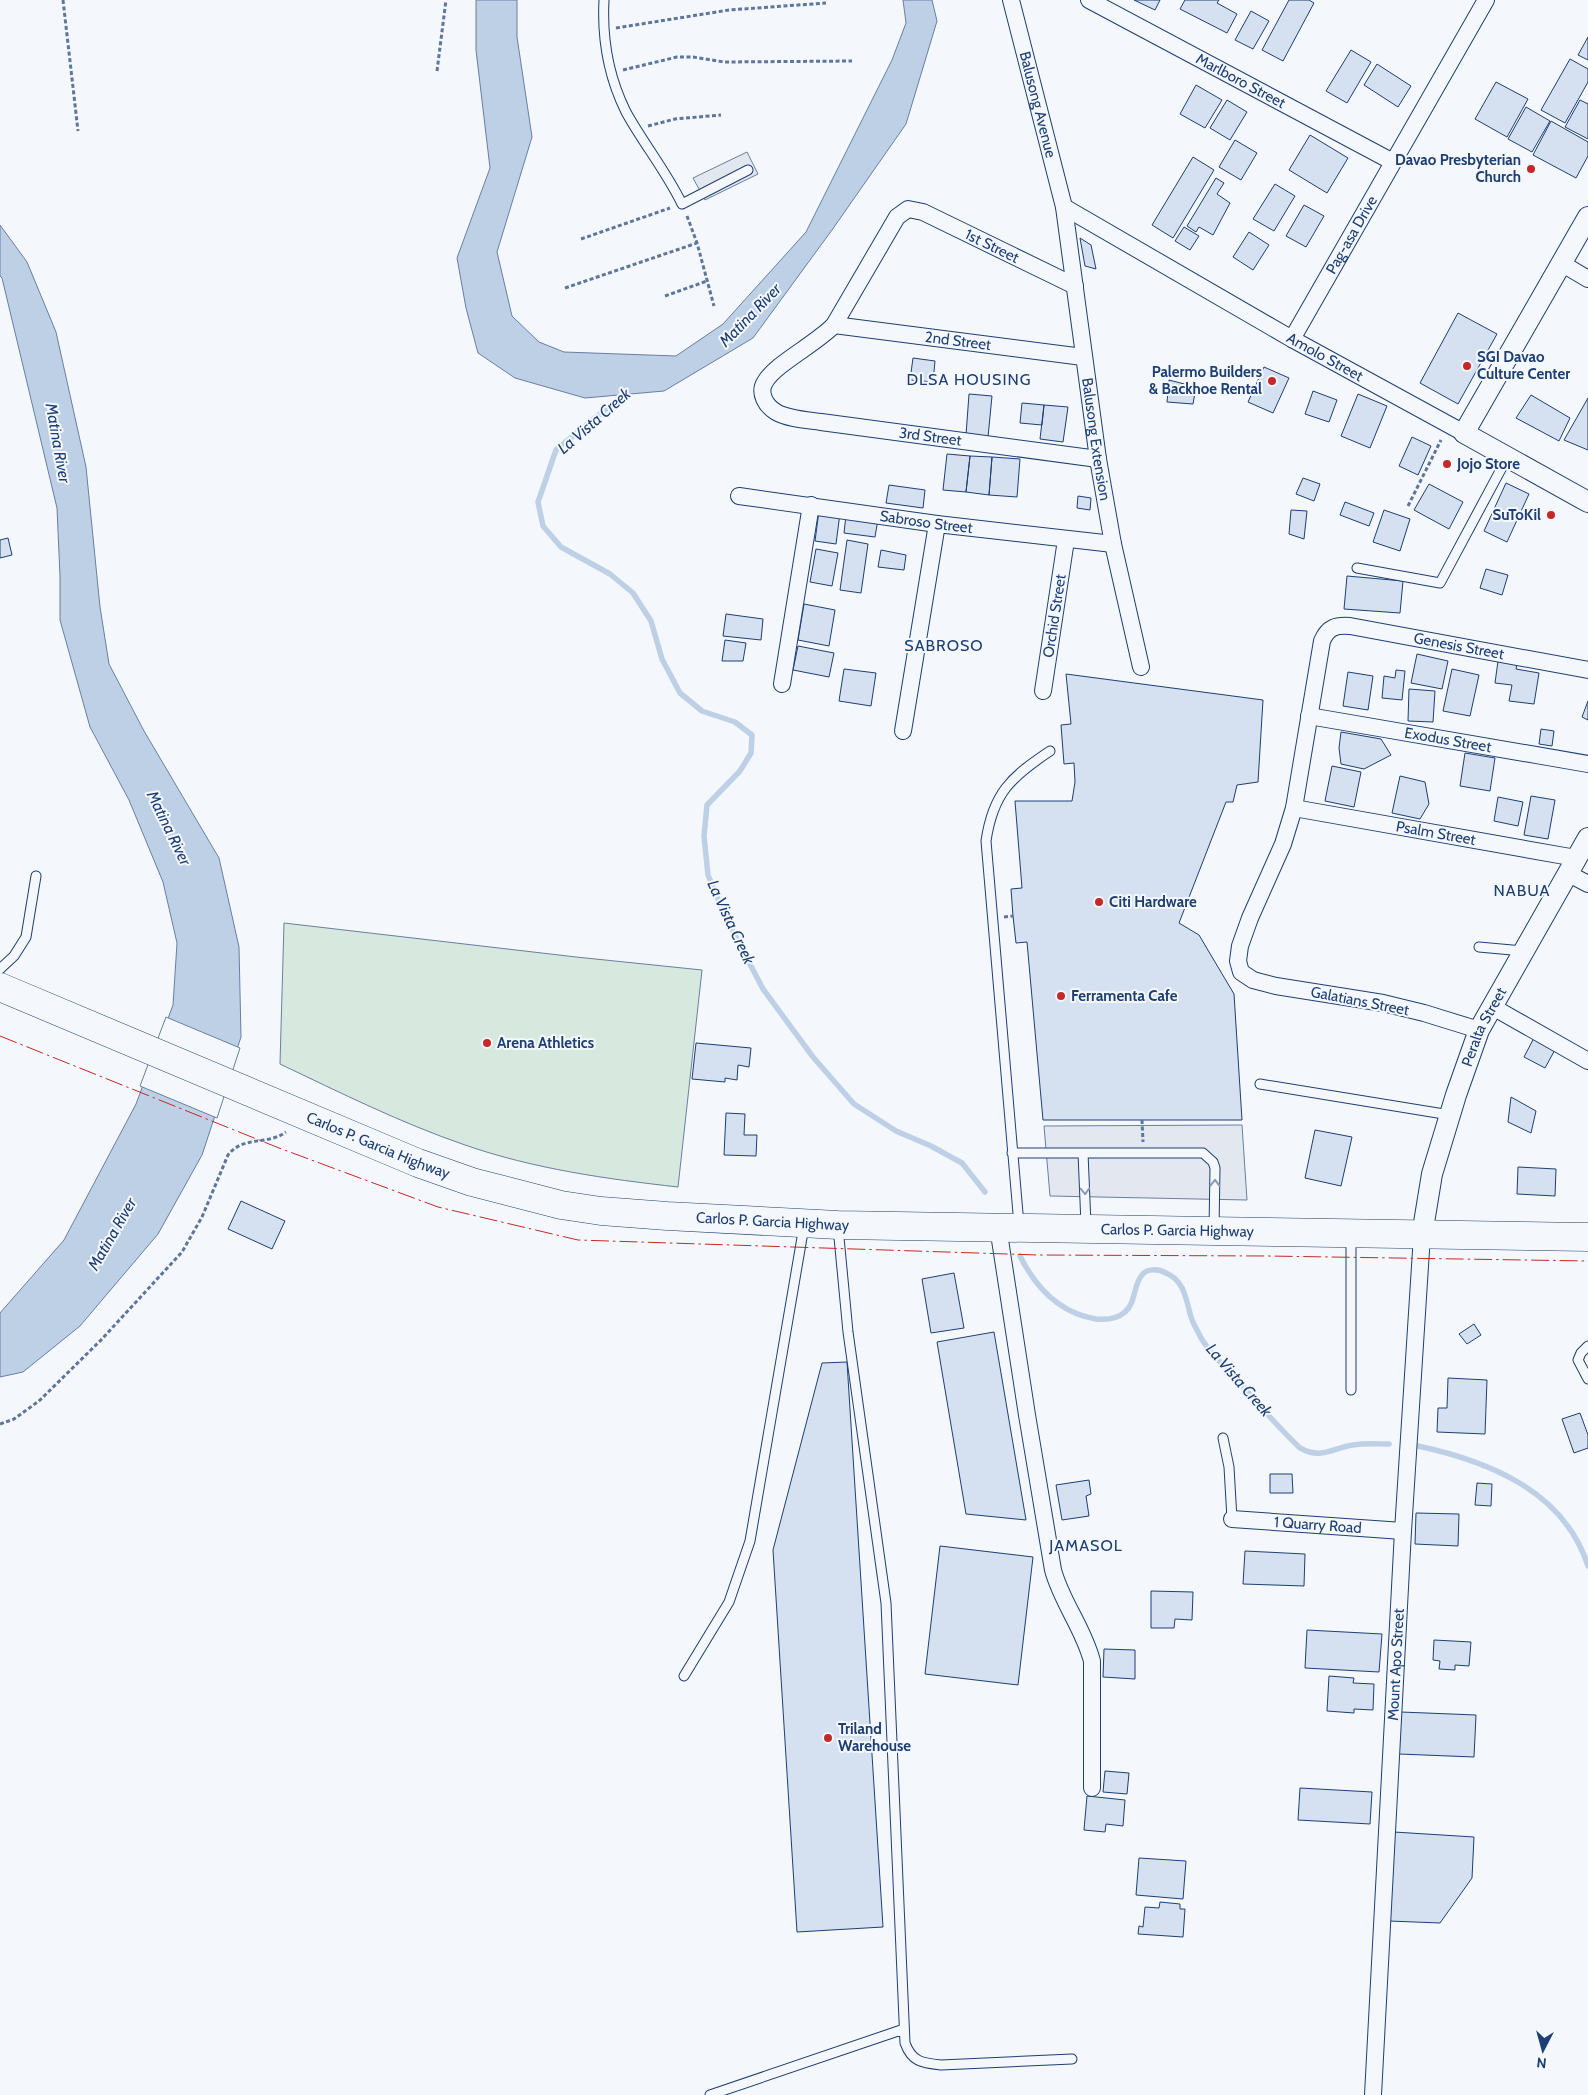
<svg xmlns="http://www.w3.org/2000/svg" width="1588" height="2095" font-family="Cabin,sans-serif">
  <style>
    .green { fill: #d7e8df; stroke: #687fa3 }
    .parking { fill: #e3e8f0; stroke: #687fa3 }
    .water { fill: #bed0e5; stroke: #687fa3 }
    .pier { fill: #f4f7fb; stroke: #687fa3 }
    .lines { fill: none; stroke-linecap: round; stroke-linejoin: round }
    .stream { stroke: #bed0e5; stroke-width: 5.5 }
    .building { fill: #d5e0f0; stroke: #1d3f73 }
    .service-casing { stroke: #1d3f73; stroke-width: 11 }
    .minor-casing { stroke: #1d3f73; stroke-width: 18 }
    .tertiary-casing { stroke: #1d3f73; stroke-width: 22 }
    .trunk-casing { stroke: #1d3f73; stroke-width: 29 }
    .path { stroke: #5e769c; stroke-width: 3; stroke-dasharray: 4 2.5; stroke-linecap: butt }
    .service { stroke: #f4f7fb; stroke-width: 9 }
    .minor { stroke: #f4f7fb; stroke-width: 16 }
    .tertiary { stroke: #f4f7fb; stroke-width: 20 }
    .trunk { stroke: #f4f7fb; stroke-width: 28 }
    .power { stroke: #c62828; stroke-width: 1; stroke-dasharray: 18 4 2.5 4; stroke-linecap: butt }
    .oneway { stroke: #889bb7 }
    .poi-dot { fill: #c62828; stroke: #f4f7fb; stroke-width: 2 }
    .labels { text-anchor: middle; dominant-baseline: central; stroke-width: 4; stroke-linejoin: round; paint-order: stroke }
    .street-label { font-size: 15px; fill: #1d3f73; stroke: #f4f7fb }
    .poi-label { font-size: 15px; font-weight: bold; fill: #1d3f73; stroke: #f4f7fb; text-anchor: start }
    .water-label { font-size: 16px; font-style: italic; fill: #1d3f73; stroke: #f4f7fb }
    .neighbourhood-label { font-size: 16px; letter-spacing: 1px; fill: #1d3f73; stroke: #f4f7fb }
  </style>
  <rect width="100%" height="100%" fill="#f4f7fb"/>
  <path class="green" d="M284,923L576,957L702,970L678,1187C607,1179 534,1169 465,1145C401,1123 341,1093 280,1064Z"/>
  <path class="parking" d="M747,152L758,174L705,200L693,178Z
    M1242,1125L1247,1200L1050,1196L1044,1126Z"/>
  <path class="water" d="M476,0H517V37L532,137L497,252L512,316L539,342L564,352L676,356L723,324L806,232L892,60L906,23L903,0H932L937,21L906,124L832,230L753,338L664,391L585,398L515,378L478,353L466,308L457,258L490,168L476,50Z
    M0,225L27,262L56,332L86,467L100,607L109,664L144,731L219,858L239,947L241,1037L202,1155L158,1234L80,1326L23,1372L0,1377V1313L64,1240L136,1104L173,1005L177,943L163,882L129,800L90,727L60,620V576L57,508L2,278L0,276Z"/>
  <path class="pier" d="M166,1017L240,1048L217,1118L140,1086Z"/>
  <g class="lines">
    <path class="stream" d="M628,391L556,450L538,502L543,526L561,547L610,574L633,593L651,621L662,659L680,693L702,711L735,722L752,735L751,753L740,771L707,805L704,836L708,875L726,918L763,989L813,1057L854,1104L896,1131L931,1146L962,1163L985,1192
      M1020,1256C1036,1288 1059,1313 1096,1319C1106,1320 1117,1319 1125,1312C1136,1303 1133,1285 1142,1275C1147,1268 1159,1269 1166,1273C1185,1281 1186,1300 1191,1317C1193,1324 1198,1331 1201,1338C1211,1354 1225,1367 1238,1381C1258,1404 1278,1427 1300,1448C1322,1460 1332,1448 1353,1445C1365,1443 1377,1444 1389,1444
      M1418,1446C1488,1461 1564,1491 1588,1566"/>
  </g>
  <path class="building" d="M1134,0H1160L1155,10Z
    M1185,0H1219L1217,3L1237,14L1227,33L1180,9Z
    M1289,0H1309L1314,3L1283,61L1262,50Z
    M1251,11L1269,21L1253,49L1235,40Z
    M1588,37V60L1578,55Z
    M1351,50L1371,62L1347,103L1326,91Z
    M1570,59L1588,69V82L1565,123L1541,110Z
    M1377,64L1411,86L1398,107L1364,85Z
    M1496,82L1528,99L1507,137L1475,119Z
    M1196,85L1222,100L1205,128L1180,114Z
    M1227,100L1247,112L1230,140L1210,128Z
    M1580,100L1588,104V139L1565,127Z
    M1526,107L1550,121L1532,152L1508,139Z
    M1551,121L1588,142V156L1576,178L1533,155Z
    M1310,135L1348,158L1327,193L1289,170Z
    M1235,140L1257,153L1241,180L1219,167Z
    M1193,157L1214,170L1173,238L1152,225Z
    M1216,178L1224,183L1217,194L1230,203L1213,235L1199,227L1196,232L1187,226Z
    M1275,184L1295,196L1274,231L1253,219Z
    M1304,205L1324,216L1306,247L1286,236Z
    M1184,227L1199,236L1190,250L1175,241Z
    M1249,232L1269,245L1253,270L1233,257Z
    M1080,238L1091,245L1096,269L1085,266Z
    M1458,313L1497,334L1458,404L1420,383Z
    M913,358L935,361L933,382L910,380Z
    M1264,367L1289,378L1273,413L1248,402Z
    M1169,380L1196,387L1193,404L1167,402Z
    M1313,391L1337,400L1329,422L1305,414Z
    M969,394L992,396L988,437L966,435Z
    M1358,394L1387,406L1370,448L1341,436Z
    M1531,395L1570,418L1559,441L1516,418Z
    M1588,398V450L1564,440Z
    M1022,403L1044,405L1042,425L1020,423Z
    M1044,405L1068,407L1063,442L1040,439Z
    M1412,437L1431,446L1418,475L1399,466Z
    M947,454L970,456L966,492L943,490Z
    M970,456L992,457L989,495L966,492Z
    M992,457L1020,459L1017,497L989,495Z
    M1303,478L1320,484L1314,501L1296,494Z
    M1506,483L1529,494L1507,542L1484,531Z
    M1429,484L1463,502L1449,529L1414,510Z
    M889,485L925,490L923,508L886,503Z
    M1078,496L1091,498L1090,510L1077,508Z
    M1345,502L1374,513L1369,526L1340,515Z
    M1291,510L1307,511L1304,539L1289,534Z
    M1384,510L1410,519L1400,551L1373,542Z
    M819,511L840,513L836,544L815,541Z
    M846,515L878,519L875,537L844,533Z
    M8,538L12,555L0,558V540Z
    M847,540L868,544L861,593L840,590Z
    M816,549L838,553L832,586L810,582Z
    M881,550L906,555L904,570L878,567Z
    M1486,569L1508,575L1502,595L1480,588Z
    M1347,576L1403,581L1400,613L1344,609Z
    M804,604L835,610L829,646L798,640Z
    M726,614L763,619L761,640L723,636Z
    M725,640L746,643L743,661H722Z
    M798,646L834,653L829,677L793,670Z
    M1417,654L1448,661L1442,689L1411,683Z
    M1498,661L1517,664L1516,669L1539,673L1534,704L1509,701L1512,685L1495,683Z
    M844,669L876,673L871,706L839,701Z
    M1452,669L1479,675L1470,716L1443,711Z
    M1396,670L1405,671L1402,700L1382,698L1384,676L1395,678Z
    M1348,672L1373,676L1368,710L1343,706Z
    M1066,674L1263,700L1258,782L1237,785L1233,802H1226L1179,923L1199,935L1234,994L1242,1120H1043L1027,942L1016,943L1013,916L1011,889L1022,888L1015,801H1072L1075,782L1074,763L1064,764L1061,725L1071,724Z
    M1409,689L1435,691L1433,722L1408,721Z
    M1588,701V720L1582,717Z
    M1541,729L1554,731L1552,746L1539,744Z
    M1341,732L1381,739L1391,755L1364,769L1341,764L1339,748Z
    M1465,753L1495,758L1490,791L1460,786Z
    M1332,766L1361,772L1354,807L1325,801Z
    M1400,776L1425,782L1429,804L1420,819L1392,813Z
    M1531,796L1555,800L1548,839L1524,835Z
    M1498,797L1523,802L1518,826L1494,821Z
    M1536,1034L1557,1046L1545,1068L1524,1057Z
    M696,1043L751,1048L749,1067L738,1065L737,1080L725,1078V1082L692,1079Z
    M1511,1097L1536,1111L1531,1133L1508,1122Z
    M726,1113L745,1114L744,1135H757L756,1156L724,1155Z
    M1315,1130L1352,1137L1341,1186L1305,1178Z
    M1518,1167L1556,1169L1555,1196L1517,1194Z
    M241,1201L285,1221L272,1249L228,1229Z
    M954,1273L964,1328L931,1333L922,1279Z
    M1474,1324L1481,1335L1467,1344L1459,1334Z
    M994,1332L1026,1520L966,1514L937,1342Z
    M847,1362L883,1927L797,1932L773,1550L822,1363Z
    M1448,1378L1487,1380L1485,1434L1437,1432L1438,1408H1447Z
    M1580,1413L1588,1435V1448L1574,1453L1562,1419Z
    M1270,1474H1292L1293,1493H1270Z
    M1089,1480L1091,1494L1086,1496L1089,1516L1062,1520L1056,1485Z
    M1477,1483L1492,1484L1491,1506L1475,1505Z
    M1416,1513L1459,1514L1458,1546L1415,1544Z
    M940,1546L1033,1557L1018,1685L925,1674Z
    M1245,1551L1305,1554L1304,1586L1243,1584Z
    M1151,1591L1193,1592L1192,1620L1175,1619L1174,1628H1151Z
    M1307,1630L1382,1634L1379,1672L1305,1668Z
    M1434,1640L1471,1642L1469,1666L1455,1665V1670L1439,1669L1440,1661L1433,1660Z
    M1104,1649L1135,1650V1679L1103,1677Z
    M1329,1676L1354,1678L1353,1683L1374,1684L1373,1710L1354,1709V1713L1327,1711Z
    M1401,1712L1476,1715L1474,1757L1399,1754Z
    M1105,1771L1129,1773L1127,1794L1103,1792Z
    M1300,1788L1372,1792L1370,1824L1298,1820Z
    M1087,1796L1125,1800L1123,1826L1106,1824L1105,1832L1084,1830Z
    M1394,1832L1474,1837L1472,1878L1440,1923L1389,1921Z
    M1139,1858L1186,1861L1183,1899L1136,1895Z
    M1160,1902L1180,1904V1909H1185L1183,1937L1138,1934L1139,1926L1143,1927L1145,1907L1159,1908Z"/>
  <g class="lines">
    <defs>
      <path id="service" d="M604,0C602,38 609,78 626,112C643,143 666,171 682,204L748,170
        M1357,568L1440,583L1507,458
        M1479,947L1523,951
        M0,969L14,956L26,937L36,876
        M1260,1084L1450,1115
        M1012,1153H1203L1213,1162L1215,1168L1214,1229
        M1083,1153L1086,1225
        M1019,1225L986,841C993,793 1011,777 1050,751
        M838,1227L848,1332L886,1603L905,2043C912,2062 922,2063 941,2065L1072,2059
        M1351,1237V1390
        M1588,1346L1581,1353L1578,1360L1588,1379
        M1223,1438L1229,1467L1232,1519
        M684,1676L729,1602L750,1541L804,1226
        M710,2095L904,2029"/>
      <g id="minor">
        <path id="s1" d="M1011,0L1064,207L1098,459L1113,544L1141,667"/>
        <path id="s2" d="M1089,0L1393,162"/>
        <path id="s3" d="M1064,207L1292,339L1464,433"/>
        <path d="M1561,263L1588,279"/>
        <path id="s4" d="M1075,286L923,212L908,209L897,217L834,325C816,344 775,364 765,382C758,393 766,406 776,412C788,419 807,420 821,422L1098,459"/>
        <path id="s5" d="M834,325L1083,357"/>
        <path id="s6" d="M1292,339L1486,0"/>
        <path id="s7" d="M739,496L937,524L1113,544"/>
        <path d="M782,684L811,505"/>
        <path id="s8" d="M1043,691L1066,540"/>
        <path id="s9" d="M1309,716L1588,764"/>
        <path d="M903,731L937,524"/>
        <path id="s10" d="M1294,808L1576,858"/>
        <path d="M1567,873L1588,884"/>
        <path d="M1491,1006L1588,1061"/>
        <path id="s11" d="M1479,1030L1424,1013L1383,1003L1276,986L1253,980L1241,972L1238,961L1240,946L1250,918L1283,844L1294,808L1322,641C1328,627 1336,625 1350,626L1588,670"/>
        <path d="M998,1227L1027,1415L1053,1570C1062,1603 1083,1627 1092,1661V1788"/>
        <path id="s12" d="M1232,1519L1403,1531"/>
        <path id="s13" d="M1373,2095L1403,1531L1422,1235"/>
      </g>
      <g id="tertiary">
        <path d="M1588,217L1464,433L1588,502"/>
        <path id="s14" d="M1422,1235L1432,1174L1456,1095L1479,1030L1588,838"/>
      </g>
      <g id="trunk">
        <path id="s15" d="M0,987L418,1163L472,1182L561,1205L601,1211L667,1216L838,1225L1588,1237"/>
      </g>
    </defs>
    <use href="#service" class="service-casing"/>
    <use href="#minor" class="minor-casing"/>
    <use href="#tertiary" class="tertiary-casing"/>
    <use href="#trunk" class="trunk-casing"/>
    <path class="path" d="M63,0L78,131
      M616,28L729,10L826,3
      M623,70L677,57H693L724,62L852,61
      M437,71L446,0
      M648,126L675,119L721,115
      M687,216L697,243L714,306
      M581,239L670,208
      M565,288L697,243
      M665,296L707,281
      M1408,506L1441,440
      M1004,917L1013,916
      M1142,1120L1143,1142
      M0,1424L14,1419L39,1401L101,1340L182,1252L202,1217L228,1155C244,1135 266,1146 286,1132"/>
    <use href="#service" class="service"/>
    <use href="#minor" class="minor"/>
    <use href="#tertiary" class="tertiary"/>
    <use href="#trunk" class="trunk"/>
    <path class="power" d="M0,1036L279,1148L438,1207L578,1240L1038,1255L1267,1256L1588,1261"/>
  </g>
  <defs><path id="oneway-chevron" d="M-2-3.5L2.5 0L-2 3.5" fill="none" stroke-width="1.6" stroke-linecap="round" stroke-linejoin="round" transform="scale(1.25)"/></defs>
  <g class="oneway">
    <use href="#oneway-chevron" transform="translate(1215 1183) rotate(-89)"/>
    <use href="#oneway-chevron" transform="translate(1085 1191) rotate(88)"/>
  </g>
  <g class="poi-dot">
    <circle cx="1531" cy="169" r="5"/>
    <circle cx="1467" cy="366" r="5"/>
    <circle cx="1272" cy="381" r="5"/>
    <circle cx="1447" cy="464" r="5"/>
    <circle cx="1551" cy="515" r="5"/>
    <circle cx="1099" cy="902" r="5"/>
    <circle cx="1061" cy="996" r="5"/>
    <circle cx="487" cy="1043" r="5"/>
    <circle cx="828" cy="1738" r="5"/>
  </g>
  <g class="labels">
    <g class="street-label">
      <text stroke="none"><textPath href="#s2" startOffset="172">Marlboro Street</textPath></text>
      <text stroke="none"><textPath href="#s1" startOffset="108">Balusong Avenue</textPath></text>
      <text stroke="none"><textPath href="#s6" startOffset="120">Pag-asa Drive</textPath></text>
      <text transform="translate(992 246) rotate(26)">1st Street</text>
      <text stroke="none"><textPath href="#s5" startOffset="125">2nd Street</textPath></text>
      <text stroke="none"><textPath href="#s3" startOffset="301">Amolo Street</textPath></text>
      <text stroke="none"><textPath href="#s4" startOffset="605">3rd Street</textPath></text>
      <text stroke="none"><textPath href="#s1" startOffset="448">Balusong Extension</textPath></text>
      <text stroke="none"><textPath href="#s7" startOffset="189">Sabroso Street</textPath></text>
      <text stroke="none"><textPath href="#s8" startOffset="76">Orchid Street</textPath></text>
      <text stroke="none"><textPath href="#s11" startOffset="736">Genesis Street</textPath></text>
      <text stroke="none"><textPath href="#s9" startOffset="141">Exodus Street</textPath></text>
      <text stroke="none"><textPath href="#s10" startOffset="144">Psalm Street</textPath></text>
      <text transform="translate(1360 1001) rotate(11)">Galatians Street</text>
      <text stroke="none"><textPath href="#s14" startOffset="218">Peralta Street</textPath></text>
      <text stroke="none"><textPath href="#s15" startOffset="410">Carlos P. Garcia Highway</textPath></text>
      <text stroke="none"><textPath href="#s15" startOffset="815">Carlos P. Garcia Highway</textPath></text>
      <text stroke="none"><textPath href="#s15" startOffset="1220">Carlos P. Garcia Highway</textPath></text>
      <text stroke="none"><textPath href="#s12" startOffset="86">1 Quarry Road</textPath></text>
      <text stroke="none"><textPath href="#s13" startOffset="431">Mount Apo Street</textPath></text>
    </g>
    <g class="poi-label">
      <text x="1521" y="160" text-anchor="end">Davao Presbyterian<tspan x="1521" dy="17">Church</tspan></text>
      <text x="1477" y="357">SGI Davao<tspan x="1477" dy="17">Culture Center</tspan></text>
      <text x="1262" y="372" text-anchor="end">Palermo Builders<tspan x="1262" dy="17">&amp; Backhoe Rental</tspan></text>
      <text x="1457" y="464">Jojo Store</text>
      <text x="1541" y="515" text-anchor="end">SuToKil</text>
      <text x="1109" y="902">Citi Hardware</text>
      <text x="1071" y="996">Ferramenta Cafe</text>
      <text x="497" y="1043">Arena Athletics</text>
      <text x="838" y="1729">Triland<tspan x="838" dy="17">Warehouse</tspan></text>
    </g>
    <g class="water-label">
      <text transform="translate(750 315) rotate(-46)">Matina River</text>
      <text transform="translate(594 421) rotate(-41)">La Vista Creek</text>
      <text transform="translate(58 443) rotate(80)">Matina River</text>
      <text transform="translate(169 828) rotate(64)">Matina River</text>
      <text transform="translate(731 922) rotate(65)">La Vista Creek</text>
      <text transform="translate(112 1234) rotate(-60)">Matina River</text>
      <text transform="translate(1239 1380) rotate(49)">La Vista Creek</text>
    </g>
    <g class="neighbourhood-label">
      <text x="969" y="379">DLSA HOUSING</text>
      <text x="944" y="645">SABROSO</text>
      <text x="1522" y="890">NABUA</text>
      <text x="1086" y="1545">JAMASOL</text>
    </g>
  </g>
  <g transform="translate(1543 2050) rotate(186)" stroke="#f4f7fb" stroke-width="4" paint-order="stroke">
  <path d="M0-4L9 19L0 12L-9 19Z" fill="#1d3f73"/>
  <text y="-8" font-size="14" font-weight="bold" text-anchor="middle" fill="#1d3f73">N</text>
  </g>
</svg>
